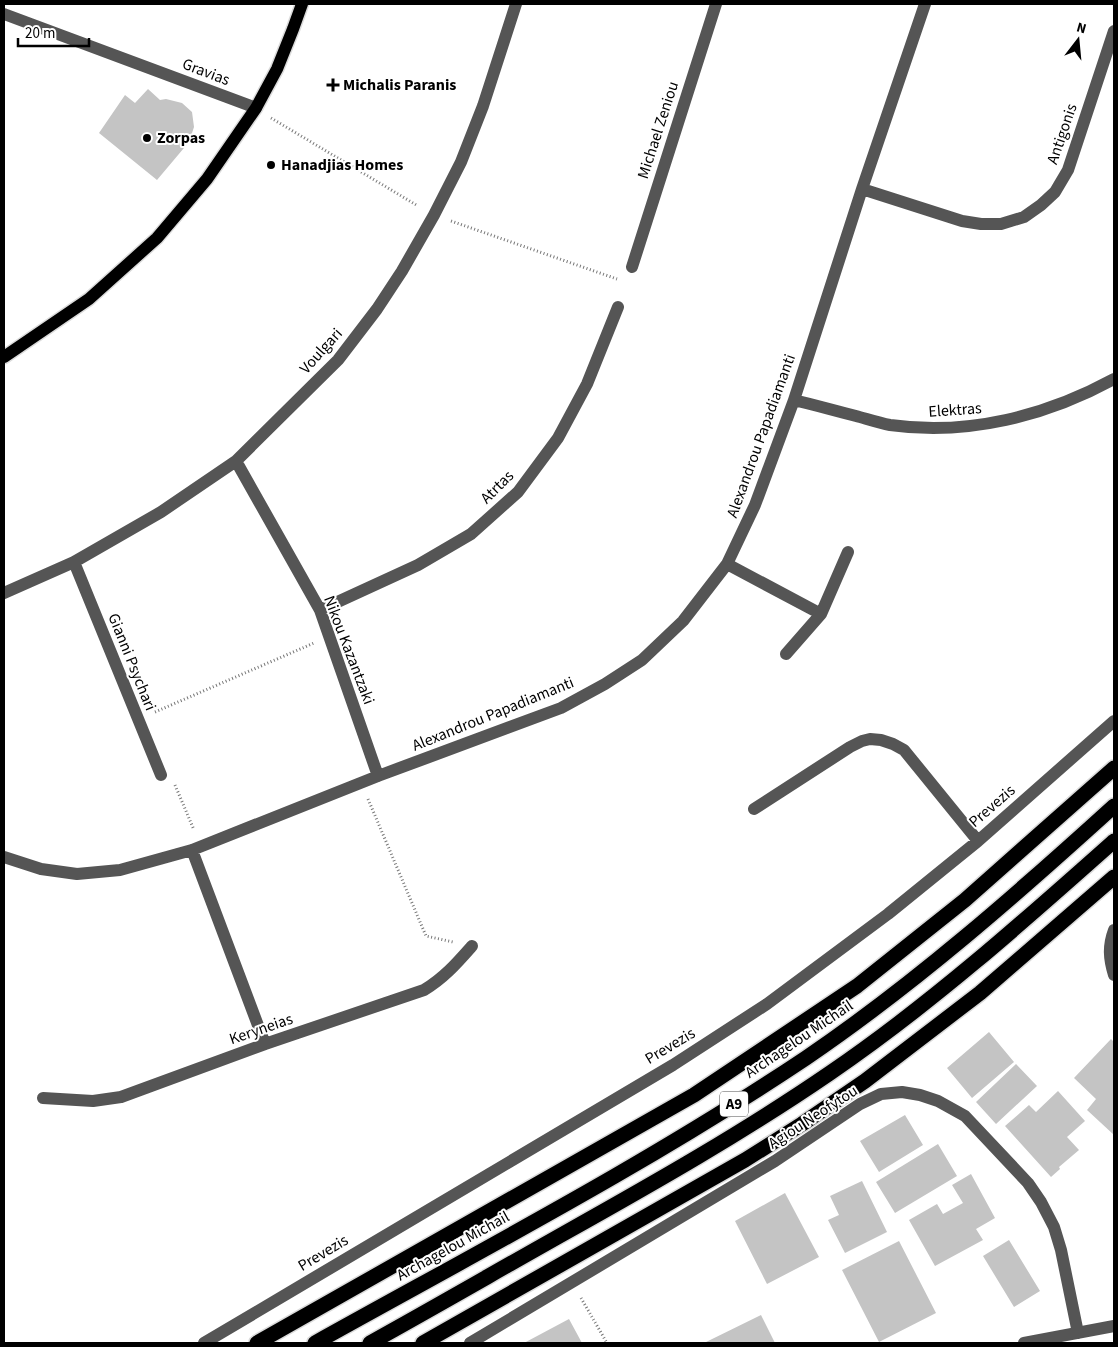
<svg xmlns="http://www.w3.org/2000/svg" width="1118" height="1347" font-family="'Source Sans 3',sans-serif">
  <style>
    .building { fill: #c4c4c4 }
    .lines { fill: none; stroke-linecap: round; stroke-linejoin: round }
    .major-casing { stroke: #dbdbdb; stroke-width: 15 }
    .highway-casing { stroke: #dbdbdb; stroke-width: 18 }
    .path { stroke: #777; stroke-width: 3; stroke-dasharray: 1 2.5; stroke-linecap: butt }
    .minor { stroke: #555; stroke-width: 12 }
    .major { stroke: #000; stroke-width: 12 }
    .highway { stroke: #000; stroke-width: 15 }
    .poi-dot { fill: #000; stroke: #fff; stroke-width: 2 }
    .labels { text-anchor: middle; dominant-baseline: central; stroke-width: 4; stroke-linejoin: round; paint-order: stroke }
    .shield { fill: #fff; stroke: #4c4c4c; stroke-width: 1 }
    .shield-label { font-size: 15px; font-weight: bold; fill: #000 }
    .street-label { font-size: 16px; fill: #000; stroke: #fff }
    .poi-label { font-size: 16px; font-weight: bold; fill: #000; stroke: #fff; text-anchor: start }
  </style>
  <rect width="100%" height="100%" fill="#fff"/>
  <path class="building" d="M148,89L160,100L166,99L182,103L192,112L194,127L189,142L157,180L99,133L125,95L135,103Z
    M989,1032L1014,1062L972,1098L947,1068Z
    M1111,1039L1114,1042V1135L1087,1110L1096,1099L1074,1078Z
    M1016,1064L1037,1086L996,1124L976,1102Z
    M1058,1091L1085,1121L1067,1137L1079,1150L1059,1167L1060,1169L1051,1177L1005,1126L1029,1105L1036,1112Z
    M905,1115L923,1145L879,1172L860,1141Z
    M938,1144L957,1176L895,1213L876,1182Z
    M971,1174L995,1218L976,1229L983,1240L935,1266L909,1220L937,1204L943,1214L963,1203L952,1185Z
    M862,1181L887,1232L845,1253L828,1220L839,1215L830,1196Z
    M785,1193L819,1257L767,1284L735,1221Z
    M1009,1240L1040,1291L1014,1307L983,1256Z
    M899,1241L936,1313L879,1342L842,1270Z
    M761,1315L775,1343H704Z
    M569,1319L582,1343H524Z"/>
  <g class="lines">
    <defs>
      <path id="major" d="M4,357L89,299L157,238L207,179L256,108L277,69L293,29L302,4"/>
      <path id="highway" d="M257,1343L694,1095L857,986L965,900L1114,768
        M315,1343C480,1251 649,1163 806,1058C916,983 1016,895 1114,806
        M370,1343C435,1307 499,1270 563,1234C654,1183 744,1132 830,1073C931,1004 1023,922 1114,841
        M423,1343L745,1160L802,1124L865,1081L980,993L1114,877"/>
    </defs>
    <use href="#major" class="major-casing"/>
    <use href="#highway" class="highway-casing"/>
    <path class="path" d="M271,118L418,206
      M451,221L617,279
      M155,712L314,643
      M175,785L194,830
      M368,799L426,936L453,942
      M581,1298L607,1343"/>
    <path class="minor" d="M4,14L256,108
      M862,189L962,221L981,224H1001L1024,217L1041,205L1055,192L1068,170L1114,31
      M632,267L716,4
      M794,400C815,405 836,411 856,416C867,419 879,423 890,425C968,436 1046,416 1114,379
      M236,461L320,610L378,776
      M74,562L161,775
      M727,564L821,614
      M4,593L74,562L161,512L236,461L338,360L377,309L402,271L434,215L461,162L483,106L516,4
      M320,610L418,565L471,534L518,492L558,438L587,384L618,307
      M786,654L821,614L848,552
      M754,809L850,747L862,741L870,739L881,740L893,744L904,750L978,841
      M192,850L265,1044
      M4,857L41,869L77,874L120,870L192,850L378,776L561,708L605,684L642,660L683,621L727,564L755,505L794,400L862,189L925,4
      M1114,930C1108,946 1109,959 1114,975
      M43,1098L93,1101L121,1097L265,1044L424,990C444,978 457,963 472,946
      M204,1343L673,1065L767,1004L888,914L978,841L1114,721
      M470,1343L775,1161L860,1104L881,1094L902,1092L920,1095L938,1101L965,1116L1028,1183L1041,1202L1054,1227L1061,1250L1078,1333
      M1024,1343L1114,1326"/>
    <use href="#major" class="major"/>
    <use href="#highway" class="highway"/>
  </g>
  <g class="poi-dot">
    <path d="M330.5 77.5h5v5h5v5h-5v5h-5v-5h-5v-5h5z"/>
    <circle cx="147" cy="138" r="5"/>
    <circle cx="271" cy="165" r="5"/>
  </g>
  <g class="labels">
    <rect class="shield" x="720" y="1091.5" width="28" height="25" rx="4"/>
    <g class="shield-label">
      <text x="734" y="1104">A9</text>
    </g>
    <g class="street-label">
      <text transform="translate(206 72) rotate(21)">Gravias</text>
      <text transform="translate(658 130) rotate(-72)">Michael Zeniou</text>
      <text transform="translate(1062 134) rotate(-71)">Antigonis</text>
      <text transform="translate(321 351) rotate(-48)">Voulgari</text>
      <text transform="translate(955 410) rotate(-4)">Elektras</text>
      <text transform="translate(761 436) rotate(-70)">Alexandrou Papadiamanti</text>
      <text transform="translate(497 487) rotate(-45)">Atrtas</text>
      <text transform="translate(349 650) rotate(69)">Nikou Kazantzaki</text>
      <text transform="translate(132 662) rotate(68)">Gianni Psychari</text>
      <text transform="translate(493 714) rotate(-22)">Alexandrou Papadiamanti</text>
      <text transform="translate(992 806) rotate(-41)">Prevezis</text>
      <text transform="translate(261 1029) rotate(-19)">Keryneias</text>
      <text transform="translate(799 1039) rotate(-34)">Archagelou Michail</text>
      <text transform="translate(670 1046) rotate(-31)">Prevezis</text>
      <text transform="translate(813 1117) rotate(-33)">Agiou Neofytou</text>
      <text transform="translate(453 1246) rotate(-29)">Archagelou Michail</text>
      <text transform="translate(323 1253) rotate(-31)">Prevezis</text>
    </g>
    <g class="poi-label">
      <text x="343" y="85">Michalis Paranis</text>
      <text x="157" y="138">Zorpas</text>
      <text x="281" y="165">Hanadjias Homes</text>
    </g>
  </g>
  <rect width="1118" height="1347" fill="none" stroke="#000000" stroke-width="10"/>
  <g transform="translate(1078 40) rotate(16)" stroke="#ffffff" stroke-width="4" paint-order="stroke">
  <path d="M0-4L9 19L0 12L-9 19Z" fill="#000000"/>
  <text y="-8" font-size="14" font-weight="bold" text-anchor="middle" fill="#000000">N</text>
  </g>
  <path d="M18 38v8h71v-8" fill="none" stroke="#000000" stroke-width="2.5"/>
  <text x="25" y="38" font-size="15" fill="#000000" stroke="#ffffff" stroke-width="4" paint-order="stroke">20 m</text>
</svg>
